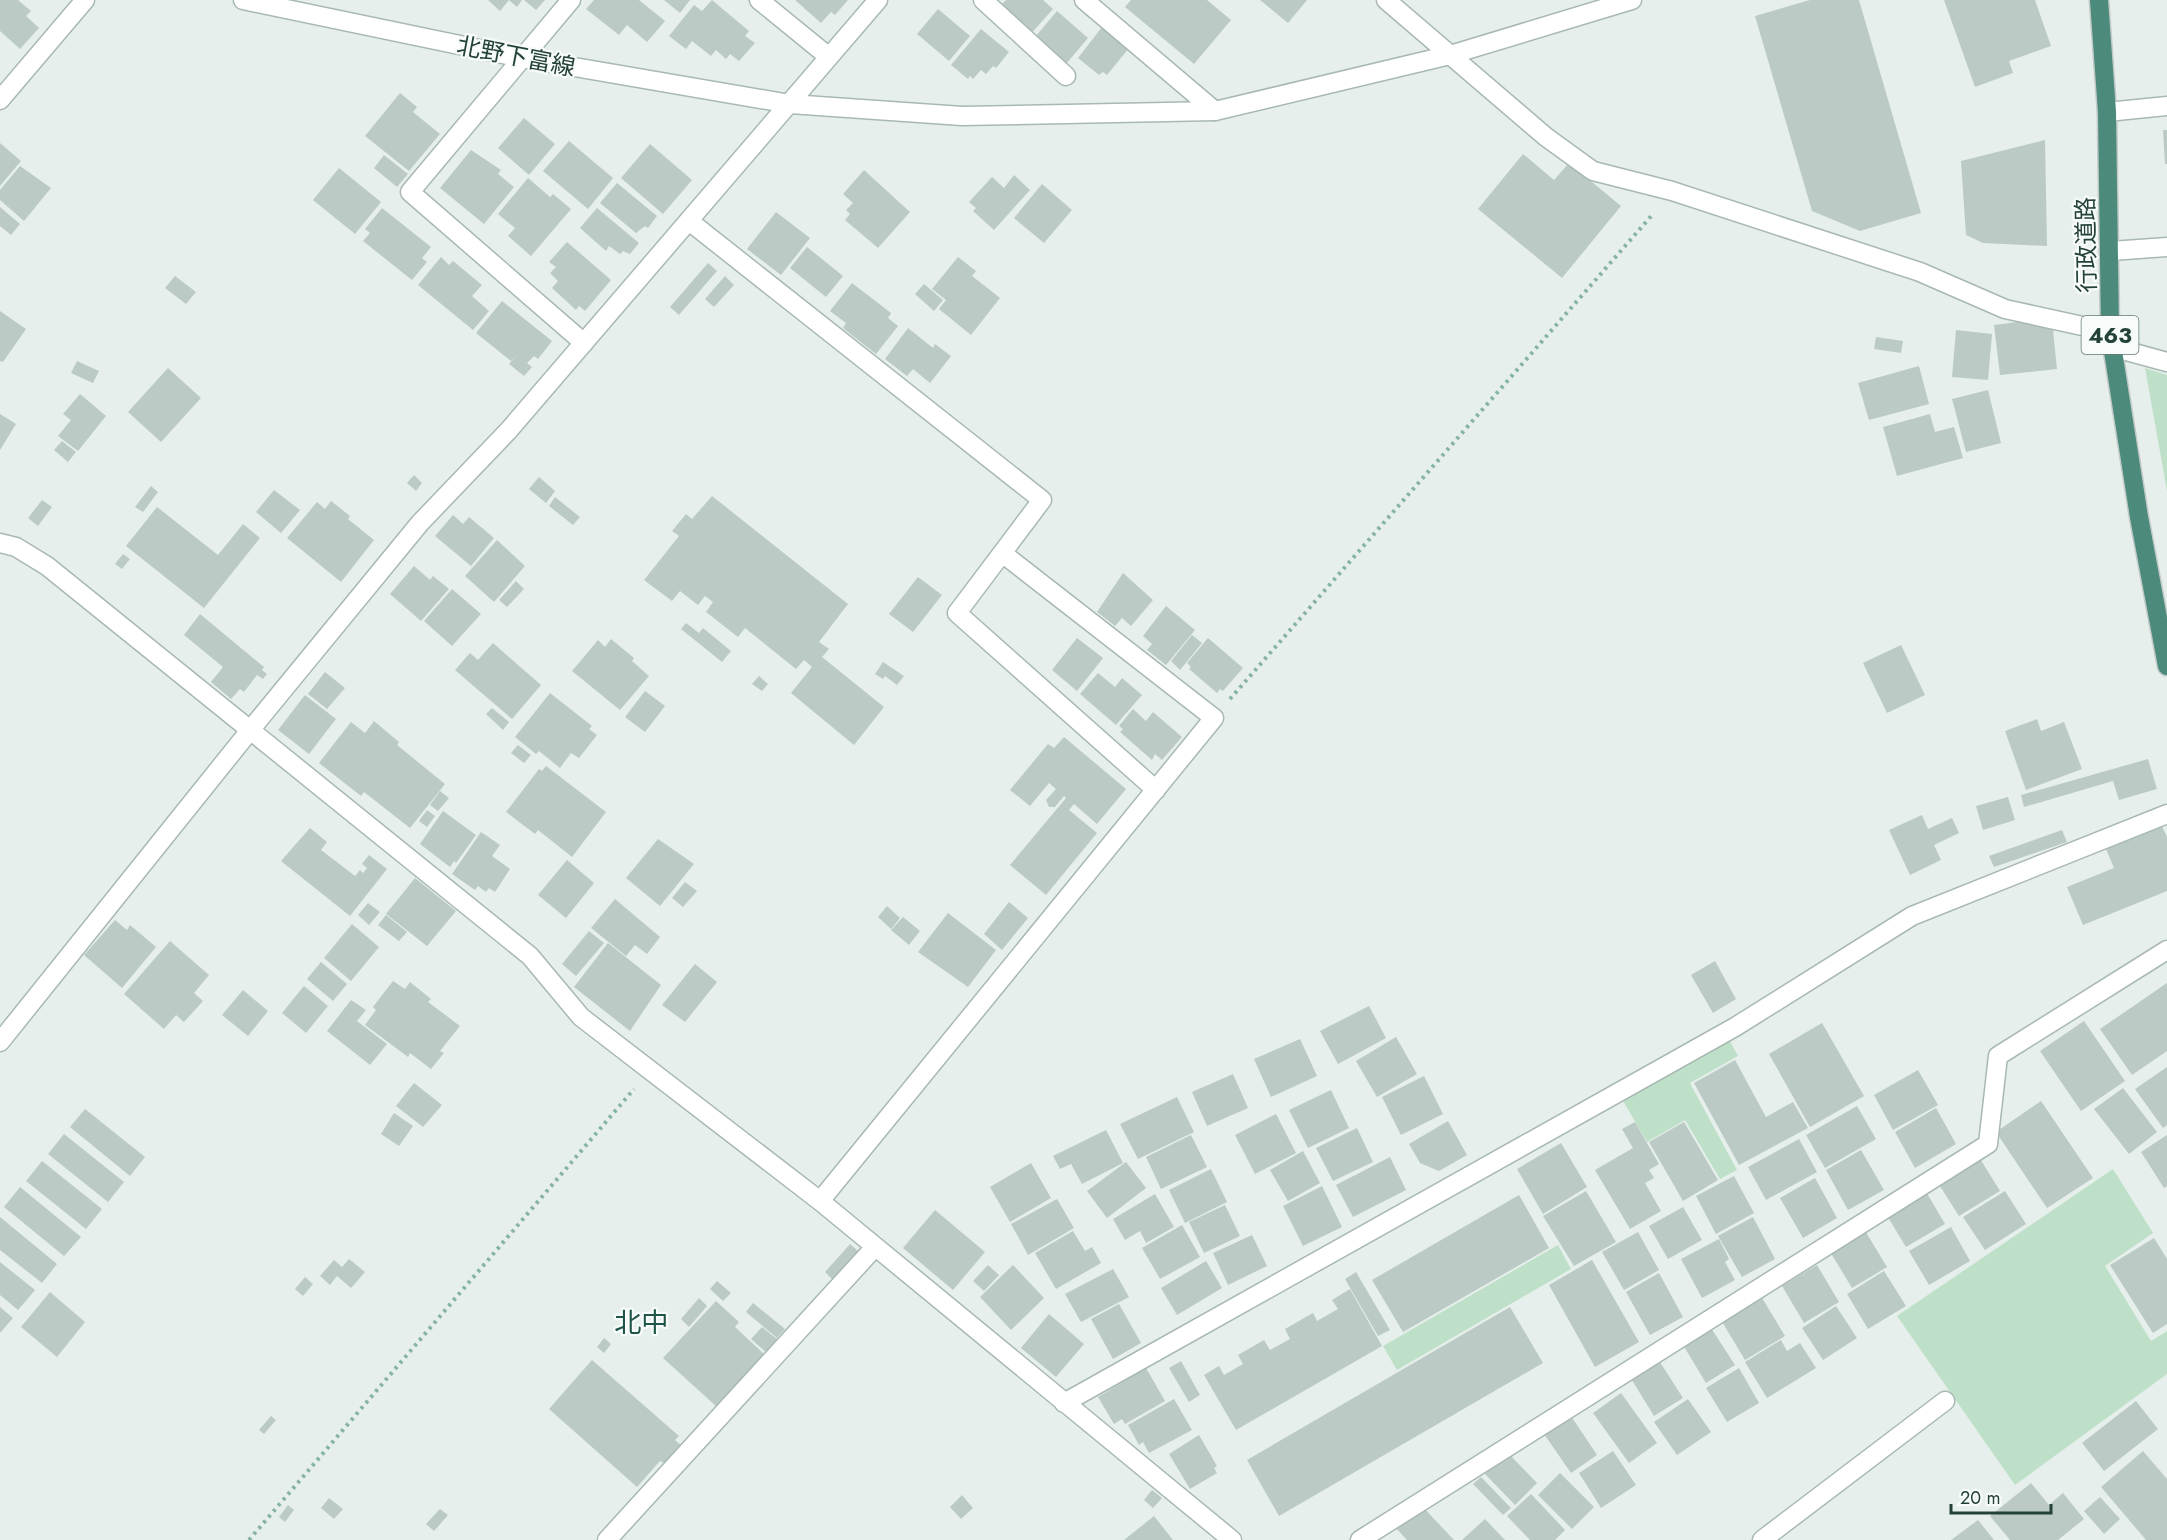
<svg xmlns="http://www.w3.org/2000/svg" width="2167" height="1540" font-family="Jost,'Noto Sans JP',sans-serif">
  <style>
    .green { fill: #bfe0c8 }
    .building { fill: #bbcac4 }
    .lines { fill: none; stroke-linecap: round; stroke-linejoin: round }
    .service-casing { stroke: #a8b8b2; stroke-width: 21 }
    .minor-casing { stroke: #a8b8b2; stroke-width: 21 }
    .tertiary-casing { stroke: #a8b8b2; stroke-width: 21 }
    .trunk-casing { stroke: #c2cac8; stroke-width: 21 }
    .path { stroke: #86b3a5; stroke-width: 4; stroke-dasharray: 3 4.5; stroke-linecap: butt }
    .service { stroke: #fff; stroke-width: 18 }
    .minor { stroke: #fff; stroke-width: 18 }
    .tertiary { stroke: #fff; stroke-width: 18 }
    .trunk { stroke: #4c8a7c; stroke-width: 18 }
    .labels { text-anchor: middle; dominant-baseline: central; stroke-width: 4.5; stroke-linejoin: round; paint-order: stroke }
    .shield { fill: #f7fbf9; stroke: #637a73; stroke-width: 1.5 }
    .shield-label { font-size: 22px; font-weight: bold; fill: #24423a }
    .street-label { font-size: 24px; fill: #24423a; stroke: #f7fbf9 }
    .quarter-label { font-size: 27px; fill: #1f5548; stroke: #f7fbf9 }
  </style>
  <rect width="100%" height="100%" fill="#e6efeb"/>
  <path class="green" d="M2145,368L2167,375V491Z
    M1726,1034L1738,1056L1690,1083L1737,1170L1720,1179L1685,1120L1647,1142L1619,1094Z
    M2113,1169L2153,1233L2105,1266L2151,1341L2167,1331V1374L2015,1485L1897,1316Z
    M1558,1245L1571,1269L1397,1370L1383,1346Z"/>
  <path class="building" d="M0,0H18L31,11L26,16L39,28L20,49L0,31Z
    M488,0H522L517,7L509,0L500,11Z
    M524,0H545L536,10Z
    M594,0H639L665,21L647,42L627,25L619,35L586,9Z
    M664,0H690L680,13Z
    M712,0L749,31L745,36L755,43L739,61L730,54L726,59L716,50L711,56L692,41L686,49L669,36L694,5L702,11Z
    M795,0H848L835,15L831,12L821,23Z
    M1006,0H1043L1053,9L1030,35L999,7Z
    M1131,0H1207L1231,20L1194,64L1125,7Z
    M1260,0H1307L1288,23Z
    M1810,0H1859L1921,213L1860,231L1812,211L1755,16Z
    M1944,0H2035L2051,46L2009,61L2013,73L1975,87Z
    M938,9L970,36L949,61L917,34Z
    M1057,11L1088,38L1066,64L1035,37Z
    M1102,27L1129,48L1107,75L1103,72L1099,75L1078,58Z
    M981,29L1009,52L996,68L993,66L986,74L981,70L973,79L970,76L968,79L951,65Z
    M400,93L417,107L413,112L440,134L409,171L365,136Z
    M524,118L555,144L529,175L498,148Z
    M2163,130H2167V164H2165Z
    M2045,140L2047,246L1983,243L1966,235L1961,161Z
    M569,141L613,178L588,209L543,171Z
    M0,143L21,161L0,186Z
    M650,144L692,180L663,214L621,178Z
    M471,150L501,170L498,174L514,187L484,224L440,188Z
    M1523,154L1554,180L1569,163L1621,206L1562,278L1478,209Z
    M384,155L408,174L397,187L374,168Z
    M20,166L51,188L24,221L0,200V190Z
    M339,168L381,202L355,234L313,200Z
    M864,170L910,212L878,248L845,220L850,214L846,210L853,203L843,194Z
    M1014,175L1030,190L994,230L973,211L976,208L969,202L992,177L1004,188Z
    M528,178L550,197L553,194L571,209L531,256L508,236L515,228L498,214Z
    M617,183L657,216L648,228L645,226L636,233L600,203Z
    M1042,184L1072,210L1044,243L1014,218Z
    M0,207L20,224L11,235L0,226Z
    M382,208L431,247L422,258L427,262L412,280L363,241L370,233L365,229Z
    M597,208L639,243L630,254L623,251L620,254L609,246L606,251L580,228Z
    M776,212L810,238L781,275L747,249Z
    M567,242L611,280L585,311L579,306L576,310L552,288L558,281L550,273L556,267L549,262Z
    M807,247L843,276L826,297L790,268Z
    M441,257L449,265L453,261L482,285L472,296L489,311L473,330L418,285Z
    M958,257L976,271L972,276L1000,298L971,335L939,309L946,300L932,289Z
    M708,263L717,271L679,315L670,307Z
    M175,276L196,292L186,304L165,288Z
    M725,276L734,285L714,307L705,299Z
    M852,283L891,313L888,318L898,326L876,354L843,328L846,323L830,311Z
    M924,284L943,300L934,311L915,294Z
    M502,301L552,341L538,359L534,356L527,363L532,367L524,376L509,364L518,354L511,361L476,333Z
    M0,311L26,329L3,362L0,361Z
    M2033,320L2053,330L2057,369L2000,375L1994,325Z
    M908,328L933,348L935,344L951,356L930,383L913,369L907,376L885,359Z
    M1956,330L1992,334L1988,380L1952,377Z
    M1876,337L1903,341L1901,353L1874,349Z
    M77,361L99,371L93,383L71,373Z
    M1919,366L1929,404L1869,420L1858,383Z
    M168,368L201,398L161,442L128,412Z
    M1988,390L2001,443L1966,452L1952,399Z
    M80,394L106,416L78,451L58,436L71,420L63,414Z
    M0,414L16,424L0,450Z
    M1930,414L1935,432L1954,427L1963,458L1897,476L1883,427Z
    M62,441L76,452L68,462L54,450Z
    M414,475L422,483L416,491L407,483Z
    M539,477L555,491L546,503L529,489Z
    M151,486L158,492L143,512L135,507Z
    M274,490L300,510L281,533L256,512Z
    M712,496L848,604L819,642L829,649L822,657L884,707L854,745L791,693L812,667L804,660L796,669L745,628L738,637L706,612L713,602L705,596L698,605L680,591L672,601L644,580L679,536L672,531L686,514L692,519Z
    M555,497L580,517L573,525L549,506Z
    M42,500L52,507L38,526L28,518Z
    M331,501L350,516L348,519L374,540L341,582L287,538L317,502L325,509Z
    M157,507L218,555L243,524L260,538L204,608L126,546Z
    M453,515L463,524L469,517L494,538L471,566L435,536Z
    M497,540L525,566L494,602L465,576Z
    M123,554L130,559L122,569L115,564Z
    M414,566L430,580L433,576L449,589L421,621L390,594Z
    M1123,573L1153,600L1131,626L1122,618L1115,626L1097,612Z
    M918,577L942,595L913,632L889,614Z
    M516,581L524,589L507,607L499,600Z
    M452,589L481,614L452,646L424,621Z
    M1166,606L1195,630L1166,665L1147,650L1152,644L1143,636Z
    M200,614L264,667L262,670L267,674L263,679L257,675L244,692L240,689L231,699L211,682L223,667L184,635Z
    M686,623L699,633L703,628L731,651L722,662L681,629Z
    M1192,635L1202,643L1180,670L1171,661Z
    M1077,638L1103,658L1077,691L1052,670Z
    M1208,638L1243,668L1223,691L1220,689L1217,693L1189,669L1191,667L1187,663Z
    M611,639L634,658L632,661L649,676L620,710L572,671L598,640L605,647Z
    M493,643L541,685L512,719L455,670L470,653L478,660Z
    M1901,645L1925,695L1887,713L1863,663Z
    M883,662L904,676L897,685L885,676L883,679L875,674Z
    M325,672L345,688L327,709L308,694Z
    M1098,673L1115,687L1122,678L1142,695L1116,725L1080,694Z
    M759,676L768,684L762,691L752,684Z
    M645,691L665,706L645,732L625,717Z
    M550,693L592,726L589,729L597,735L579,758L571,753L560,768L539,751L536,754L515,737Z
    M305,695L336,719L309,754L278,730Z
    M492,708L509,722L503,730L486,714Z
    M1133,709L1146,721L1153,712L1182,737L1162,760L1155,754L1152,760L1120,732L1123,729L1119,726Z
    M2037,719L2041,731L2064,722L2082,769L2026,790L2005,731Z
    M374,721L399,742L397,745L445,784L410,828L364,792L361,796L319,763L351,722L365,733Z
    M1064,737L1126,789L1097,824L1074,804L1069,810L1097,833L1046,895L1010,865L1066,798L1064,796L1055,807H1049L1046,800L1056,789L1049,783L1030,806L1010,790L1048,744L1054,748Z
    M518,745L531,755L524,763L511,753Z
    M2148,759L2157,789L2119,800L2113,781L2024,807L2021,795Z
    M546,766L606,812L572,857L538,830L535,834L506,812L539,769L542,771Z
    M440,791L449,798L438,811L430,805Z
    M2008,797L2015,820L1983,830L1976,806Z
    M427,810L435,816L427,827L419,821Z
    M443,811L476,835L456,863L454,861L450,867L420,844Z
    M1922,815L1928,829L1952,818L1959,833L1934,845L1941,860L1910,875L1889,830Z
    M2162,826L2167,837V891L2083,925L2067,887L2114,868L2106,849Z
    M310,828L327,842L321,850L355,876L360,870L363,873L367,868L362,864L369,855L387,869L350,916L281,861Z
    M2062,830L2067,842L1994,867L1989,856Z
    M481,832L500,845L492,856L510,869L495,892L489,888L486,892L478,886L475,890L452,874Z
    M658,839L694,864L660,906L626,878Z
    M567,860L594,883L566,918L538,895Z
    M415,878L456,911L427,946L386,914Z
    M685,882L697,891L683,907L672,898Z
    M615,899L660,937L647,954L635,945L626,956L591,928Z
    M1009,902L1028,918L1002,950L984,934Z
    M368,903L380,912L369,925L358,915Z
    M887,906L900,918L891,929L878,917Z
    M948,913L996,950L968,987L918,952Z
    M386,915L407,932L399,941L378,925Z
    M903,917L920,931L909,945L891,930Z
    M115,920L127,930L130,925L156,947L122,988L84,955Z
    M352,924L379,947L351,981L324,958Z
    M589,931L604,943L576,976L562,964Z
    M170,941L209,975L194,993L203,1001L184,1022L176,1015L164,1029L124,994Z
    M608,943L661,985L630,1031L574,987Z
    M1715,961L1736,999L1713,1013L1691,975Z
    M321,962L347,984L333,1001L307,979Z
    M695,964L717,982L685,1022L662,1005Z
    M393,981L405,989L410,982L431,999L428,1002L460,1026L440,1051L444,1053L431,1069L410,1053L408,1057L365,1025L376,1010L373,1007Z
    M2167,983V1051L2132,1075L2100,1029Z
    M304,986L328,1006L306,1033L282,1013Z
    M243,990L268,1011L248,1036L222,1015Z
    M351,1000L366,1010L357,1021L387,1044L370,1065L327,1031Z
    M1369,1006L1386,1038L1338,1064L1320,1031Z
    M2084,1021L2125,1081L2081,1111L2040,1051Z
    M1822,1023L1864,1096L1810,1127L1769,1054Z
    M1396,1037L1417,1074L1377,1097L1356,1061Z
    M1300,1039L1317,1076L1271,1097L1254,1059Z
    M1735,1060L1766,1117L1793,1102L1808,1128L1739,1165L1694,1083Z
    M2167,1067V1125L2163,1128L2135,1089Z
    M1918,1070L1938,1105L1893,1130L1874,1095Z
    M1233,1074L1248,1108L1207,1126L1192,1092Z
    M1424,1076L1443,1114L1401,1135L1382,1097Z
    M414,1083L442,1105L423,1127L396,1106Z
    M2123,1088L2157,1132L2129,1154L2094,1109Z
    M1331,1090L1349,1128L1308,1148L1289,1110Z
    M1177,1097L1194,1132L1138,1159L1120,1124Z
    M2041,1101L2093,1178L2047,1208L1996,1132Z
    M1857,1106L1876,1139L1825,1168L1806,1135Z
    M1936,1108L1956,1144L1915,1168L1895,1132Z
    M85,1109L145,1157L130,1176L70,1127Z
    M394,1113L413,1126L399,1146L381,1134Z
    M1276,1114L1296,1153L1255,1174L1235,1135Z
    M1448,1121L1467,1155L1439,1171L1420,1163L1409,1144Z
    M1635,1122L1659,1164L1649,1170L1654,1178L1645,1183L1661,1211L1630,1229L1595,1170L1633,1148L1622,1129Z
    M1684,1122L1718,1180L1683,1201L1649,1142Z
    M1357,1128L1373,1162L1333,1181L1316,1148Z
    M1106,1130L1123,1163L1082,1184L1071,1164L1060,1169L1053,1156Z
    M64,1134L124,1182L108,1202L48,1154Z
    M1191,1135L1207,1167L1161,1189L1146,1157Z
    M2167,1135V1186L2164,1188L2141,1152Z
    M1799,1139L1817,1172L1766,1200L1748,1167Z
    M1561,1143L1587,1187L1543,1214L1517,1169Z
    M1861,1150L1884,1190L1848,1210L1826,1170Z
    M1303,1151L1320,1183L1288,1201L1270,1170Z
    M1390,1157L1406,1190L1353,1217L1336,1185Z
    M1979,1157L2000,1191L1959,1216L1938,1183Z
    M42,1161L102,1209L86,1229L26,1181Z
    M1126,1162L1146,1188L1107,1218L1087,1191Z
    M1031,1163L1051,1198L1010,1222L990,1187Z
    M1211,1169L1227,1202L1185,1223L1169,1190Z
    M1734,1176L1754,1213L1716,1234L1696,1196Z
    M1815,1178L1837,1218L1803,1238L1780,1198Z
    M1322,1186L1342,1227L1303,1246L1283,1206Z
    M20,1187L81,1237L64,1256L4,1207Z
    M1925,1190L1945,1224L1906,1247L1886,1214Z
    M1586,1191L1616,1242L1574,1266L1543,1216Z
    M2005,1191L2026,1224L1985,1250L1963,1217Z
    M1155,1194L1174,1227L1146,1243L1140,1231L1125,1240L1113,1219Z
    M1519,1195L1549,1248L1403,1332L1372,1280Z
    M1057,1199L1074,1228L1028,1255L1011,1224Z
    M1225,1205L1240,1236L1204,1253L1189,1222Z
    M1683,1207L1702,1240L1668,1259L1649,1226Z
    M935,1210L985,1252L953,1290L903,1248Z
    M0,1217L57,1264L42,1283L0,1250Z
    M1753,1217L1775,1259L1742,1277L1718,1236Z
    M1182,1225L1200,1257L1160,1279L1142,1248Z
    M1951,1227L1970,1261L1929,1285L1909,1251Z
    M1864,1229L1887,1267L1852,1288L1829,1250Z
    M1073,1231L1085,1251L1092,1247L1101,1263L1056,1289L1035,1253Z
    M1638,1232L1659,1270L1624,1290L1602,1252Z
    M1252,1235L1267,1266L1228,1285L1213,1253Z
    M2154,1238L2167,1259V1324L2153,1333L2110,1265Z
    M1719,1239L1729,1259L1725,1262L1735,1280L1702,1298L1681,1259Z
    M850,1244L858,1251L833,1280L825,1272Z
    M349,1259L365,1272L351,1288L337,1276L330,1285L320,1276L334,1260L342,1267Z
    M1592,1260L1639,1342L1595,1367L1549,1285Z
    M1206,1261L1222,1288L1177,1315L1161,1288Z
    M0,1262L35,1290L18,1310L0,1295Z
    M988,1265L999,1275L984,1291L973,1281Z
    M1013,1265L1044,1298L1011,1330L980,1297Z
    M1817,1265L1839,1302L1804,1323L1782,1286Z
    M1113,1269L1129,1297L1081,1322L1065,1294Z
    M1884,1271L1906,1306L1868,1329L1847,1294Z
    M1356,1272L1390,1330L1378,1336L1345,1279Z
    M1659,1273L1683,1317L1650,1335L1626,1292Z
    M305,1277L313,1284L303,1296L295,1289Z
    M717,1281L731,1293L723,1301L710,1289Z
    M1350,1289L1382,1346L1236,1430L1204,1375L1219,1366L1224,1375L1243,1364L1238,1355L1264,1340L1270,1350L1290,1339L1285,1329L1313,1313L1317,1321L1338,1309L1332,1300Z
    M50,1292L85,1322L57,1357L21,1327Z
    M1761,1296L1785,1336L1745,1360L1721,1320Z
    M699,1298L707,1306L689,1327L681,1319Z
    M716,1301L739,1322L735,1327L765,1355L717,1407L663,1358Z
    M753,1303L785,1329L777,1338L746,1312Z
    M1119,1304L1141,1343L1113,1359L1091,1319Z
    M1836,1306L1857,1338L1823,1360L1802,1328Z
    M0,1307L13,1318L0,1333Z
    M1510,1307L1543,1363L1279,1516L1247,1460Z
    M1049,1314L1084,1344L1056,1377L1021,1348Z
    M762,1327L778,1340L767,1353L751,1339Z
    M1711,1328L1735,1365L1706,1383L1683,1345Z
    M604,1338L611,1344L604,1353L597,1347Z
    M1781,1340L1787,1351L1800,1343L1816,1368L1767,1398L1745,1362Z
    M1658,1359L1683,1398L1654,1416L1630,1377Z
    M592,1360L679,1436L675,1440L682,1446L666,1464L660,1461L637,1487L549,1409Z
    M1181,1361L1200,1395L1189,1402L1169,1368Z
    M1146,1368L1165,1401L1125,1424L1122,1419L1114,1424L1098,1397Z
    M1739,1368L1759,1403L1727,1422L1706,1388Z
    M1621,1393L1657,1443L1629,1463L1593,1413Z
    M1174,1399L1192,1430L1149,1453L1143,1442L1139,1445L1128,1425Z
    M1688,1399L1711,1432L1677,1455L1654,1422Z
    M2136,1401L2158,1429L2104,1471L2082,1443Z
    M271,1416L276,1420L264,1434L259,1430Z
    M1571,1416L1597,1455L1571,1473L1544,1434Z
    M1199,1435L1217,1466L1214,1468L1217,1473L1190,1489L1169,1454Z
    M1613,1451L1636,1485L1601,1508L1579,1473Z
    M2143,1451L2167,1479V1540H2146L2101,1487Z
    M1507,1452L1537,1483L1515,1505L1485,1474Z
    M1560,1473L1594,1507L1572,1529L1538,1495Z
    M1481,1477L1511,1508L1503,1515L1473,1484Z
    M2031,1483L2049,1505L2063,1493L2084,1519L2058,1540H2010L1990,1516Z
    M1152,1490L1162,1498L1153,1508L1144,1500Z
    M1531,1494L1565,1530L1555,1540H1530L1507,1516Z
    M962,1495L973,1508L961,1519L950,1507Z
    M2100,1497L2120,1519L2104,1534L2084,1511Z
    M329,1498L343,1509L334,1519L321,1508Z
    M1420,1504L1454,1540H1407L1395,1527Z
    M288,1505L294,1510L285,1522L279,1517Z
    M440,1509L448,1515L434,1531L426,1524Z
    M1154,1516L1173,1540H1124Z
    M1485,1519L1505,1540H1462Z
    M1978,1520L1994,1540H1951Z"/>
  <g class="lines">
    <defs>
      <path id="service" d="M2107,112L2167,106
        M2111,251L2167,247"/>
      <path id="minor" d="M571,0L410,192L584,343
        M759,0L829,57
        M983,0L1066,76
        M1084,0L1215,111
        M1386,0L1546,137L1593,171L1672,191L1920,272L2005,309L2110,332
        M0,100L85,0
        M689,221L1042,500L957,613L1156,790
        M2112,347L2167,362
        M0,543L16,547L47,566L530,956L581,1017L820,1201L1232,1540
        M0,1042L251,729L420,523L509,430L878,0
        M820,1201L1214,718L1002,553
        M1064,1403L1735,1027L1912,916L2167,814
        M607,1540L875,1247
        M1360,1540L1988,1144L1998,1056L2167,950
        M1762,1540L1945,1401"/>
      <path id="tertiary" d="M243,0L522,58L790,104L962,116L1215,111L1450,55L1632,0"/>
      <path id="trunk" d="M2099,0L2107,112L2110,332L2139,517L2167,666"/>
    </defs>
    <use href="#service" class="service-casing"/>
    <use href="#minor" class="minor-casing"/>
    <use href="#tertiary" class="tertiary-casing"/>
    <use href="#trunk" class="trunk-casing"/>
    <path class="path" d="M1230,699L1653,214
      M249,1540L634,1089"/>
    <use href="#service" class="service"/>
    <use href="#minor" class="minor"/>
    <use href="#tertiary" class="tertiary"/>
    <use href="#trunk" class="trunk"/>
  </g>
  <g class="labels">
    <rect class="shield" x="2081.5" y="316" width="57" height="38" rx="4.5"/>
    <g class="shield-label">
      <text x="2110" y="335">463</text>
    </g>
    <g class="street-label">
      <text transform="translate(516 56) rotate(11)">北野下富線</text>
      <text transform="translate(2086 245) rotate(-91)">行政道路</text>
    </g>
    <g class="quarter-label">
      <text x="641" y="1322">北中</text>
    </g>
  </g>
  <path d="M1951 1504v9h100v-9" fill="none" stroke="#24423a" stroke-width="3"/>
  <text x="1960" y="1504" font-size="18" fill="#24423a" stroke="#f7fbf9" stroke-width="4.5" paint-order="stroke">20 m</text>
</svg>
